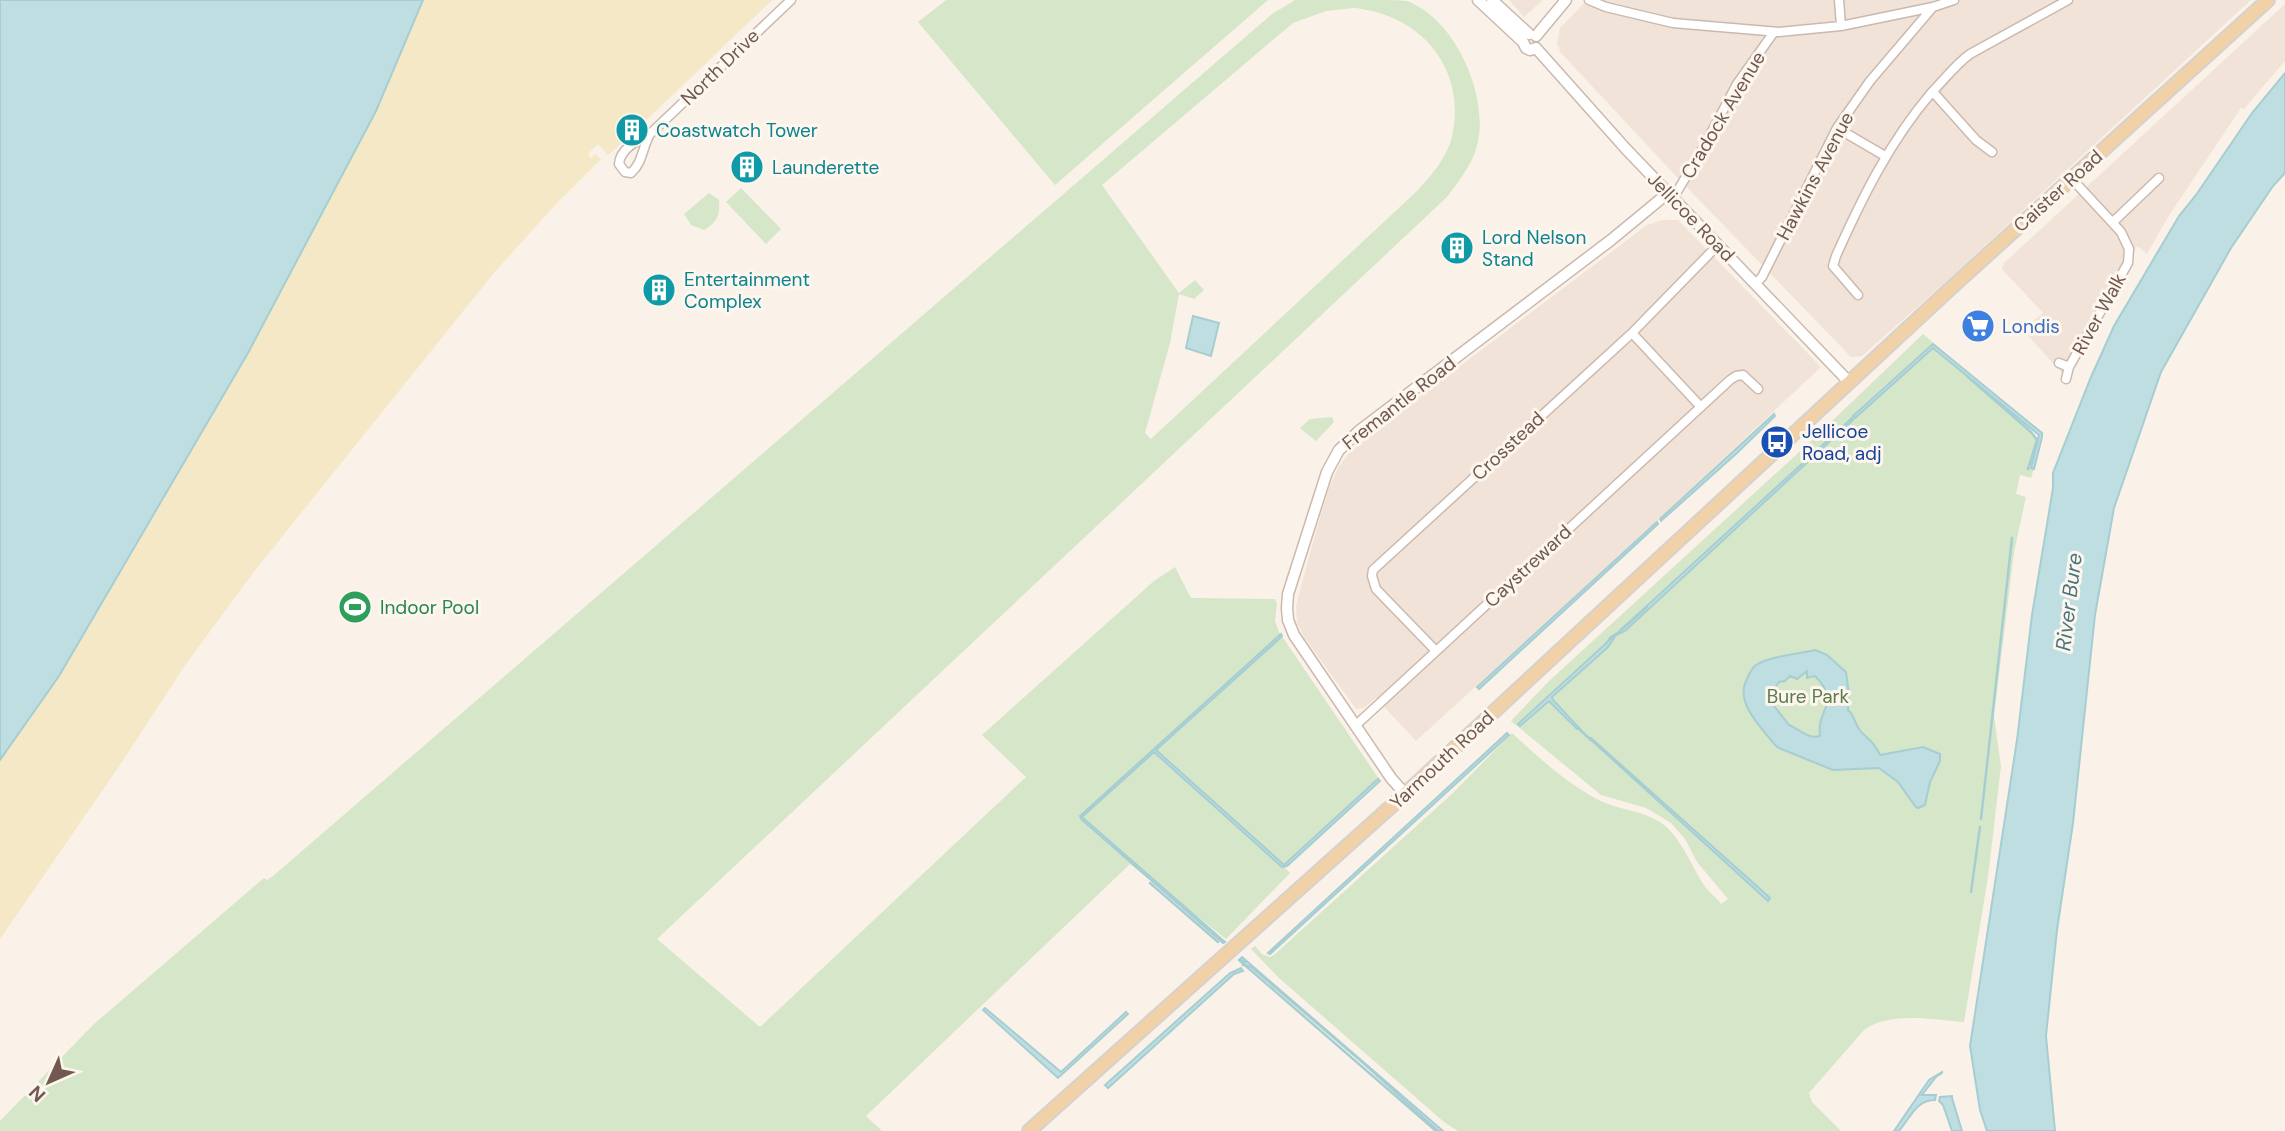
<svg xmlns="http://www.w3.org/2000/svg" width="2285" height="1131" font-family="'DM Sans',sans-serif">
  <style>
    .residential { fill: #f1e3d7 }
    .green { fill: #d6e6c8; fill-rule: evenodd }
    .sand { fill: #f5e8c6 }
    .water { fill: #bedee1; stroke: #a6ced2; stroke-width: 2; fill-rule: evenodd }
    .lines { fill: none; stroke-linecap: round; stroke-linejoin: round }
    .stream { stroke: #a6ced2; stroke-width: 2.5 }
    .minor-casing { stroke: #cbb9af; stroke-width: 11 }
    .tertiary-casing { stroke: #cbb9af; stroke-width: 13 }
    .primary-casing { stroke: #d7d1ce; stroke-width: 16 }
    .minor { stroke: #fff; stroke-width: 8 }
    .tertiary { stroke: #fff; stroke-width: 10 }
    .primary { stroke: #f1d1a8; stroke-width: 12 }
    .labels { text-anchor: middle; dominant-baseline: central; stroke-width: 6; stroke-linejoin: round; paint-order: stroke }
    .street-label { font-size: 19px; fill: #71594f; stroke: #fdf6ee }
    .culture-label { font-size: 19px; fill: #0d838f; stroke: #fdf6ee; text-anchor: start }
    .shop-label { font-size: 19px; fill: #366cbe; stroke: #fdf6ee; text-anchor: start }
    .transit-label { font-size: 19px; fill: #164399; stroke: #fdf6ee; text-anchor: start }
    .leisure-label { font-size: 19px; fill: #27864d; stroke: #fdf6ee; text-anchor: start }
    .park-label { font-size: 19px; fill: #5c7a4b; stroke: #fdf6ee }
    .water-label { font-size: 21px; font-style: italic; fill: #47757b; stroke: #fdf6ee }
  </style>
  <rect width="100%" height="100%" fill="#faf2e8"/>
  <path class="residential" d="M1509,0H1543L1524,17Z
    M1587,0H2251L1940,287L1862,356L1851,357L1674,174L1561,53L1557,44L1560,28Z
    M2285,4V61L2244,109L2241,108L2168,217L2147,254L2137,246L2090,331L2067,379L2023,330L2043,313L2002,269L2004,263Z
    M1662,220H1678L1821,367L1660,518L1416,741L1376,698L1364,708L1356,709L1304,637L1297,623L1296,606L1314,538L1330,485L1338,468L1349,453L1386,422L1647,225Z"/>
  <path class="green" d="M946,0H1268L1055,185L918,22Z
    M1295,0C1322,0 1349,0 1375,0C1385,0 1398,0 1407,1C1456,19 1490,98 1477,146C1472,165 1458,182 1447,197L657,939L760,1027L1026,777L982,735L1154,581L1175,567L1191,598L1275,599L1277,603L1275,621L1279,632L1379,779L1284,867L1290,873L1226,939L1130,864L866,1116L882,1131H0V1121L94,1024L264,878L267,880L273,876L1272,14ZM1354,8C1418,14 1465,65 1453,131C1450,154 1432,175 1417,191L1151,439L1145,433L1170,343L1179,294L1194,299L1204,290L1195,280L1179,293L1102,185L1293,23L1326,11Z
    M741,188L781,229L766,244L726,202Z
    M709,193L719,200C720,215 718,222 704,230L691,225L684,214Z
    M1923,334C1944,352 2036,427 2041,445L2031,478L2020,475L2016,494L2026,497L2014,552L1994,716L2001,766L1988,877L1964,1022C1933,1020 1891,1011 1864,1030L1809,1093L1812,1102L1841,1131H1458L1444,1122L1279,978L1251,949L1255,946L1262,954L1270,957L1274,955L1454,792L1512,733C1538,757 1572,788 1603,802C1624,811 1646,811 1664,825C1683,841 1692,868 1706,888C1711,894 1717,898 1721,904L1728,899L1697,862L1685,839L1671,823L1646,808L1601,795L1511,721L1549,681L1809,443Z
    M1332,417L1334,422L1316,441L1300,428L1310,419Z"/>
  <path class="sand" d="M412,0H772L636,130L632,127L629,130L632,134L608,155L598,144L588,154L591,158L595,154L601,159L555,205L493,274L253,573L186,664L118,768L0,939V670Z"/>
  <path class="water" d="M0,0H423L376,111L248,353L59,676L0,760Z
    M2285,73V173L2273,186L2231,248L2161,372L2114,508L2095,615L2073,823L2057,930L2046,1036L2055,1131H1987L1980,1110L1970,1046L2017,740L2032,615L2053,488V473L2091,377L2114,326L2179,216L2196,195L2252,113Z
    M1193,316L1219,323L1211,356L1186,348Z
    M1933,344L2042,433V437L2034,469L2031,468L2039,435L1933,348L1855,418L1853,416Z
    M1774,414L1775,416L1737,453L1661,521L1660,519Z
    M1852,418L1853,420L1625,631L1616,635L1608,647L1552,697L1553,700L1580,729H1577L1549,701L1520,726L1518,724Z
    M1657,522L1658,524L1479,689L1477,687Z
    M1281,634L1282,636L1278,640L1156,750L1284,865L1378,779L1380,781L1287,866L1282,867L1154,752L1082,817L1225,942L1223,943L1081,819L1080,816Z
    M1815,650L1827,655L1846,672L1849,694L1848,710C1855,716 1854,722 1859,729C1867,740 1873,739 1880,755L1923,747L1940,754V761L1930,782L1925,805L1918,808L1915,806L1898,782L1879,768L1833,770L1779,748L1775,745C1761,727 1734,702 1747,679C1749,674 1752,668 1756,665C1770,656 1799,654 1815,650ZM1807,671V678L1815,676C1843,705 1816,706 1820,736C1808,740 1798,728 1789,725L1771,702L1775,700L1776,696L1773,691L1779,682L1785,681L1790,676L1797,679Z
    M1507,733L1509,735L1270,954L1268,953Z
    M1589,738H1591L1770,898L1768,901Z
    M1242,957L1443,1131H1438L1364,1064L1251,967L1243,965L1245,962L1240,959Z
    M1241,968L1243,971L1234,974L1108,1088L1105,1085L1230,973Z
    M985,1008L1061,1072L1126,1012L1128,1014L1058,1078L983,1010Z
    M1942,1072V1073L1936,1077L1922,1095H1936L1935,1100C1916,1100 1911,1117 1899,1131H1894L1929,1080Z
    M1952,1096V1098L1962,1131H1952L1943,1105L1939,1101L1940,1097Z"/>
  <g class="lines">
    <path class="stream" d="M1968,377L2031,432L2037,440L2028,469
      M1621,630L1647,607
      M1606,644L1611,637L1616,634
      M1578,728L1591,740
      M1981,819L2012,538
      M1150,883L1218,942
      M1971,892L1980,827
      M1239,960L1436,1131"/>
    <defs>
      <path id="minor" d="M1589,0L1606,7L1673,23L1779,32L1841,26L1933,7L1954,0
        M1839,0L1841,26
        M1933,92L1976,140L1992,152
        M1837,128L1885,156
        M650,134C637,140 620,149 619,164L625,172L631,173C643,162 642,148 650,134L791,0
        M1671,197L1678,190L1702,150L1737,84L1774,32
        M2113,222L2159,178
        M1755,284L1762,277L1837,128L1870,81L1933,7
        M1858,295L1833,266L1836,256C1862,198 1890,141 1932,92C1945,79 1955,65 1970,54L2068,0
        M1632,333L1701,407
        M2059,363L2069,367
        M2066,379L2069,367L2128,263L2129,249L2121,232L2072,179
        M1436,651L1376,589L1372,576L1373,570L1632,333L1718,245
        M1355,726L1730,380L1736,376L1743,375L1758,389"/>
      <path id="tertiary" d="M1478,0L1523,42L1526,48L1530,50L1536,48
        M1492,0L1529,34
        M1536,36L1566,0
        M1536,48L1626,149L1850,383
        M1405,794L1391,778L1294,635L1288,620L1287,608L1288,594L1327,472L1339,450L1359,431L1611,240L1668,193"/>
      <path id="primary" d="M1029,1131L1405,794L1951,288L2268,0"/>
    </defs>
    <use href="#minor" class="minor-casing"/>
    <use href="#tertiary" class="tertiary-casing"/>
    <use href="#primary" class="primary-casing"/>
    <use href="#minor" class="minor"/>
    <use href="#tertiary" class="tertiary"/>
    <use href="#primary" class="primary"/>
  </g>
  <defs>
    <symbol id="building-disc" viewBox="-11 -11 22 22"><circle r="9.5" fill="#0f9aa8" stroke="#fdf6ee"/><path d="M-4-6H4V6H1V3H-1V6H-4ZM-2.5-4.3h1.7v1.8h-1.7ZM.8-4.3h1.7v1.8H.8ZM-2.5-1h1.7V.8h-1.7ZM.8-1h1.7V.8H.8Z" fill="#fff"/></symbol>
    <symbol id="supermarket-disc" viewBox="-11 -11 22 22"><circle r="9.5" fill="#3f7fe0" stroke="#fdf6ee"/><path d="M-6-5.5h2.5l.6 2H6L4.5 2H-2.5L-4.4-4H-6ZM-1.5 3.2a1.3 1.3 0 1 0 .1 0ZM3 3.2a1.3 1.3 0 1 0 .1 0Z" fill="#fff"/></symbol>
    <symbol id="bus-disc" viewBox="-11 -11 22 22"><circle r="9.5" fill="#1a4fb4" stroke="#fdf6ee"/><path d="M-5-6H5V4H4V6H2V4H-2V6H-4V4H-5ZM-3.5-4V0h7V-4ZM-3.5 1.2v1.5H-2V1.2ZM2 1.2v1.5H3.5V1.2Z" fill="#fff"/></symbol>
    <symbol id="stadium-disc" viewBox="-11 -11 22 22"><circle r="9.5" fill="#2e9e5b" stroke="#fdf6ee"/><path d="M0-5a6.5 5 0 1 0 0 10a6.5 5 0 1 0 0-10ZM-3.5-1.8h7v3.6h-7Z" fill="#fff"/></symbol>
  </defs>
  <g fill-rule="evenodd">
    <use href="#building-disc" x="613" y="111" width="38" height="38"/>
    <use href="#building-disc" x="728" y="148" width="38" height="38"/>
    <use href="#building-disc" x="1438" y="229" width="38" height="38"/>
    <use href="#building-disc" x="640" y="271" width="38" height="38"/>
    <use href="#supermarket-disc" x="1959" y="307" width="38" height="38"/>
    <use href="#bus-disc" x="1758" y="423" width="38" height="38"/>
    <use href="#stadium-disc" x="336" y="588" width="38" height="38"/>
  </g>
  <g class="labels">
    <g class="street-label">
      <text transform="translate(720 67) rotate(-44)">North Drive</text>
      <text transform="translate(1723 115) rotate(-59)">Cradock Avenue</text>
      <text transform="translate(1815 176) rotate(-62)">Hawkins Avenue</text>
      <text transform="translate(2058 191) rotate(-42)">Caister Road</text>
      <text transform="translate(1691 217) rotate(46)">Jellicoe Road</text>
      <text transform="translate(2099 314) rotate(-61)">River Walk</text>
      <text transform="translate(1399 403) rotate(-38)">Fremantle Road</text>
      <text transform="translate(1508 446) rotate(-43)">Crosstead</text>
      <text transform="translate(1528 566) rotate(-43)">Caystreward</text>
      <text transform="translate(1442 760) rotate(-43)">Yarmouth Road</text>
    </g>
    <g class="culture-label">
      <text x="656" y="130">Coastwatch Tower</text>
      <text x="772" y="167">Launderette</text>
      <text x="1482" y="237">Lord Nelson<tspan x="1482" dy="22">Stand</tspan></text>
      <text x="684" y="279">Entertainment<tspan x="684" dy="22">Complex</tspan></text>
    </g>
    <g class="shop-label">
      <text x="2002" y="326">Londis</text>
    </g>
    <g class="transit-label">
      <text x="1802" y="431">Jellicoe<tspan x="1802" dy="22">Road, adj</tspan></text>
    </g>
    <g class="leisure-label">
      <text x="380" y="607">Indoor Pool</text>
    </g>
    <g class="park-label">
      <text x="1808" y="696">Bure Park</text>
    </g>
    <g class="water-label">
      <text transform="translate(2069 602) rotate(-83)">River Bure</text>
    </g>
  </g>
  <g transform="translate(49 1082) rotate(225)" stroke="#fdf6ee" stroke-width="5" paint-order="stroke">
  <path d="M0-5L12 26L0 18L-12 26Z" fill="#71594f"/>
  <text y="-10" font-size="19" font-weight="bold" text-anchor="middle" fill="#71594f">N</text>
  </g>
</svg>
